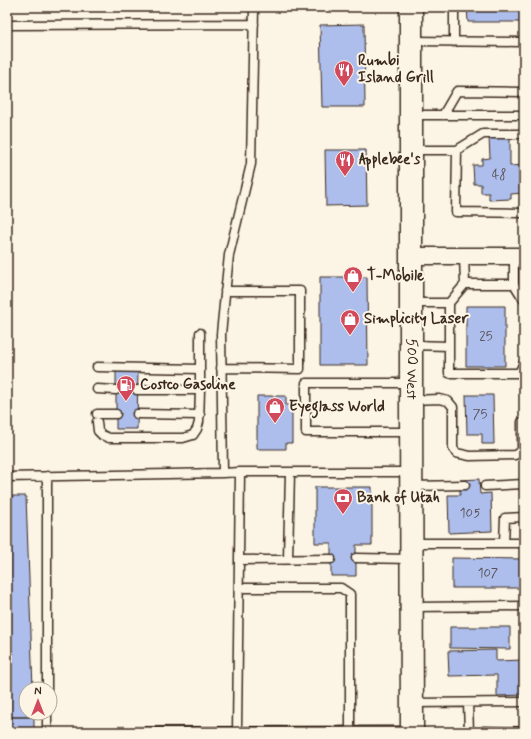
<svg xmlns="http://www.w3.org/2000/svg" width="531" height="739" font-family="Mynerve,sans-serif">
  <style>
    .building { fill: #adbeed; stroke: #3b2a1e }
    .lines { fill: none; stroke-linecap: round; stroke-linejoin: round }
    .lane-casing { stroke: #3b2a1e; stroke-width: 11 }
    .street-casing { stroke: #3b2a1e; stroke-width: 19 }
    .primary-casing { stroke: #3b2a1e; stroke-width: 25 }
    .lane { stroke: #fcf5e5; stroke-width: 8 }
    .street { stroke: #fcf5e5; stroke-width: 16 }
    .primary { stroke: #fcf5e5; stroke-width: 22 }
    .labels { text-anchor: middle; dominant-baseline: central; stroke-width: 4; stroke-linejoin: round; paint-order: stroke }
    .number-label { font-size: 13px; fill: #584f52 }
    .poi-label { font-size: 15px; font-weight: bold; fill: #3b2a1e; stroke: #fcf5e5; text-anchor: start }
    .street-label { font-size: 15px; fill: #3b2a1e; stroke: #fcf5e5 }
  </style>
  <rect width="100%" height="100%" fill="#fcf5e5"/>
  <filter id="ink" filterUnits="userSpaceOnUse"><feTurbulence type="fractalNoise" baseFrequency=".025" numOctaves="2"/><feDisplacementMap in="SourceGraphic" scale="8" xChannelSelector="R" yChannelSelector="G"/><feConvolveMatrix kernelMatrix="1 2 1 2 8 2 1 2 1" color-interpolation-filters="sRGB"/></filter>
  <g filter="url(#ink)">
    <path class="building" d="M467,7H524V22H468Z
      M364,24L365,107H322L320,25Z
      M510,137V166L524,165V193L511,194V199L489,200V193H481V184H474L473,165H482V159L490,158L489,138Z
      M325,150H366L367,205L326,206Z
      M320,277H367L368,365H320Z
      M466,306H505V366H466Z
      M116,371H138L137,429H116Z
      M466,395H493L494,444H482V434H467Z
      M257,396H286V405H292V443H286V449H257Z
      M479,479L480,494L491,493L492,531L449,533L448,495H460V480Z
      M315,487H372V545H356V576H331V543H315Z
      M7,496H26L33,689H26V713H34V717H7Z
      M452,558L524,559V588H452Z
      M450,627H510V649L450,648Z
      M496,650V661L524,660V695L497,696V675L449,676L448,651Z
      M7,717H34V732H7Z
      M482,726L524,727V732H482Z"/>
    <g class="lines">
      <defs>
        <path id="lane" d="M7,25L254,24
          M412,41L524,42
          M454,42V7
          M412,115H524
          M443,115L457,91L524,92
          M412,150H457L483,134H524
          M457,150L456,212L524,213
          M514,256V284L524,300
          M465,284H514
          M449,303L465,284L464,256
          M411,345L449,346V303H412
          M449,346V373H519L524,363
          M97,367L200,369
          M221,368L300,369V291H225
          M410,383H306V432H410
          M97,389L116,390
          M137,390H200V333
          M412,400L439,399L448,401L453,407V448L456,453L470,456L515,455L522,450V422
          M97,414H116
          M137,414L200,415
          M97,422L98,431L102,435L109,438H183L193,435L197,429L199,422L200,390
          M223,473L221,334L229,255L251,164L254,7
          M47,476V689
          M7,477L223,473L240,472H410
          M412,486L465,485
          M485,486L524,484
          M412,543H524
          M504,543L505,518L524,517
          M356,558L411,559
          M288,559L290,472
          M239,560L331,559
          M239,588H341L350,594V731
          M412,607L524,606
          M413,703L524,702
          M468,703L469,732
          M47,732V713
          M113,732L410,731
          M237,732L240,472"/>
        <path id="street" d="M411,256H524"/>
        <g id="primary">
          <path id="s1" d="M411,7V400L412,732"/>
        </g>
      </defs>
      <use href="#lane" class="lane-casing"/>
      <use href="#street" class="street-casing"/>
      <use href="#primary" class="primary-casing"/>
      <use href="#lane" class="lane"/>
      <use href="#street" class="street"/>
      <use href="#primary" class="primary"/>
    </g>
  </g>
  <defs>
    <symbol id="restaurant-pin" viewBox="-11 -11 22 30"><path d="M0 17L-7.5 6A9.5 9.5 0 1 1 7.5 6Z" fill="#d1495b" stroke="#fcf5e5"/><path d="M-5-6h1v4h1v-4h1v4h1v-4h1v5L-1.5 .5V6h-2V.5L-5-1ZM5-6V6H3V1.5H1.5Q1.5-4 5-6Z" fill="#fff"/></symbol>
    <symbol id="shop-pin" viewBox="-11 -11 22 30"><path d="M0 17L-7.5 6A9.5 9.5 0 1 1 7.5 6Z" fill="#d1495b" stroke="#fcf5e5"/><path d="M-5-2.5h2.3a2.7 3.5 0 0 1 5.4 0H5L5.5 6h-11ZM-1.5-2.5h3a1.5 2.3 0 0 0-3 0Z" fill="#fff"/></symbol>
    <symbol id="fuel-pin" viewBox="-11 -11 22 30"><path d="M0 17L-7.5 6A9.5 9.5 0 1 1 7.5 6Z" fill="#d1495b" stroke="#fcf5e5"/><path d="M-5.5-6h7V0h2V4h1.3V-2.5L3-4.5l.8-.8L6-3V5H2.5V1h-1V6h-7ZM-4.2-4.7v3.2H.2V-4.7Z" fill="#fff"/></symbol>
    <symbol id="bank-pin" viewBox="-11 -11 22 30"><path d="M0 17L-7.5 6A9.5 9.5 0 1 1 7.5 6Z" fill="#d1495b" stroke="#fcf5e5"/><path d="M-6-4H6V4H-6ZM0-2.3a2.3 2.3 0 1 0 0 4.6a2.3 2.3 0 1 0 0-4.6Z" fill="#fff"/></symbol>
  </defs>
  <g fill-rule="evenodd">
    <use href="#restaurant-pin" x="333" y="59" width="22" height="30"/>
    <use href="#restaurant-pin" x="334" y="149" width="22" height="30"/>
    <use href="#shop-pin" x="342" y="265" width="22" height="30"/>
    <use href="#shop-pin" x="339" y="308" width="22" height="30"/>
    <use href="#fuel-pin" x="115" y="374" width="22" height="30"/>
    <use href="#shop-pin" x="264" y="396" width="22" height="30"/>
    <use href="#bank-pin" x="332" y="487" width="22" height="30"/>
  </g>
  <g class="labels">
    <g class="number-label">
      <text x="499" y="175">48</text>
      <text x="486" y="336">25</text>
      <text x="480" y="414">75</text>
      <text x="470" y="513">105</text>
      <text x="488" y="573">107</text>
    </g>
    <g class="poi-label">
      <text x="358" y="61">Rumbi<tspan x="358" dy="17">Island Grill</tspan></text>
      <text x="359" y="160">Applebee's</text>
      <text x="367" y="276">T-Mobile</text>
      <text x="364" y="319">Simplicity Laser</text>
      <text x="140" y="385">Costco Gasoline</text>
      <text x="289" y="407">Eyeglass World</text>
      <text x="357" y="498">Bank of Utah</text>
    </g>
    <g class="street-label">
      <text stroke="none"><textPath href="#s1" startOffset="362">500 West</textPath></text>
    </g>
  </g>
  <rect width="531" height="739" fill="none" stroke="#fcf5e5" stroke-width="24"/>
  <rect x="12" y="12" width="507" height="715" fill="none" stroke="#3b2a1e" stroke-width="1.5" filter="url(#ink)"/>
  <g transform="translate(38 701)"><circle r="19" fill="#fcf5e5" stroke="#afa495"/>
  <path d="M0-3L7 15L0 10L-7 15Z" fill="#d1495b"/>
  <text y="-6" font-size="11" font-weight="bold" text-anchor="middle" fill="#3b2a1e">N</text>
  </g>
</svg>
